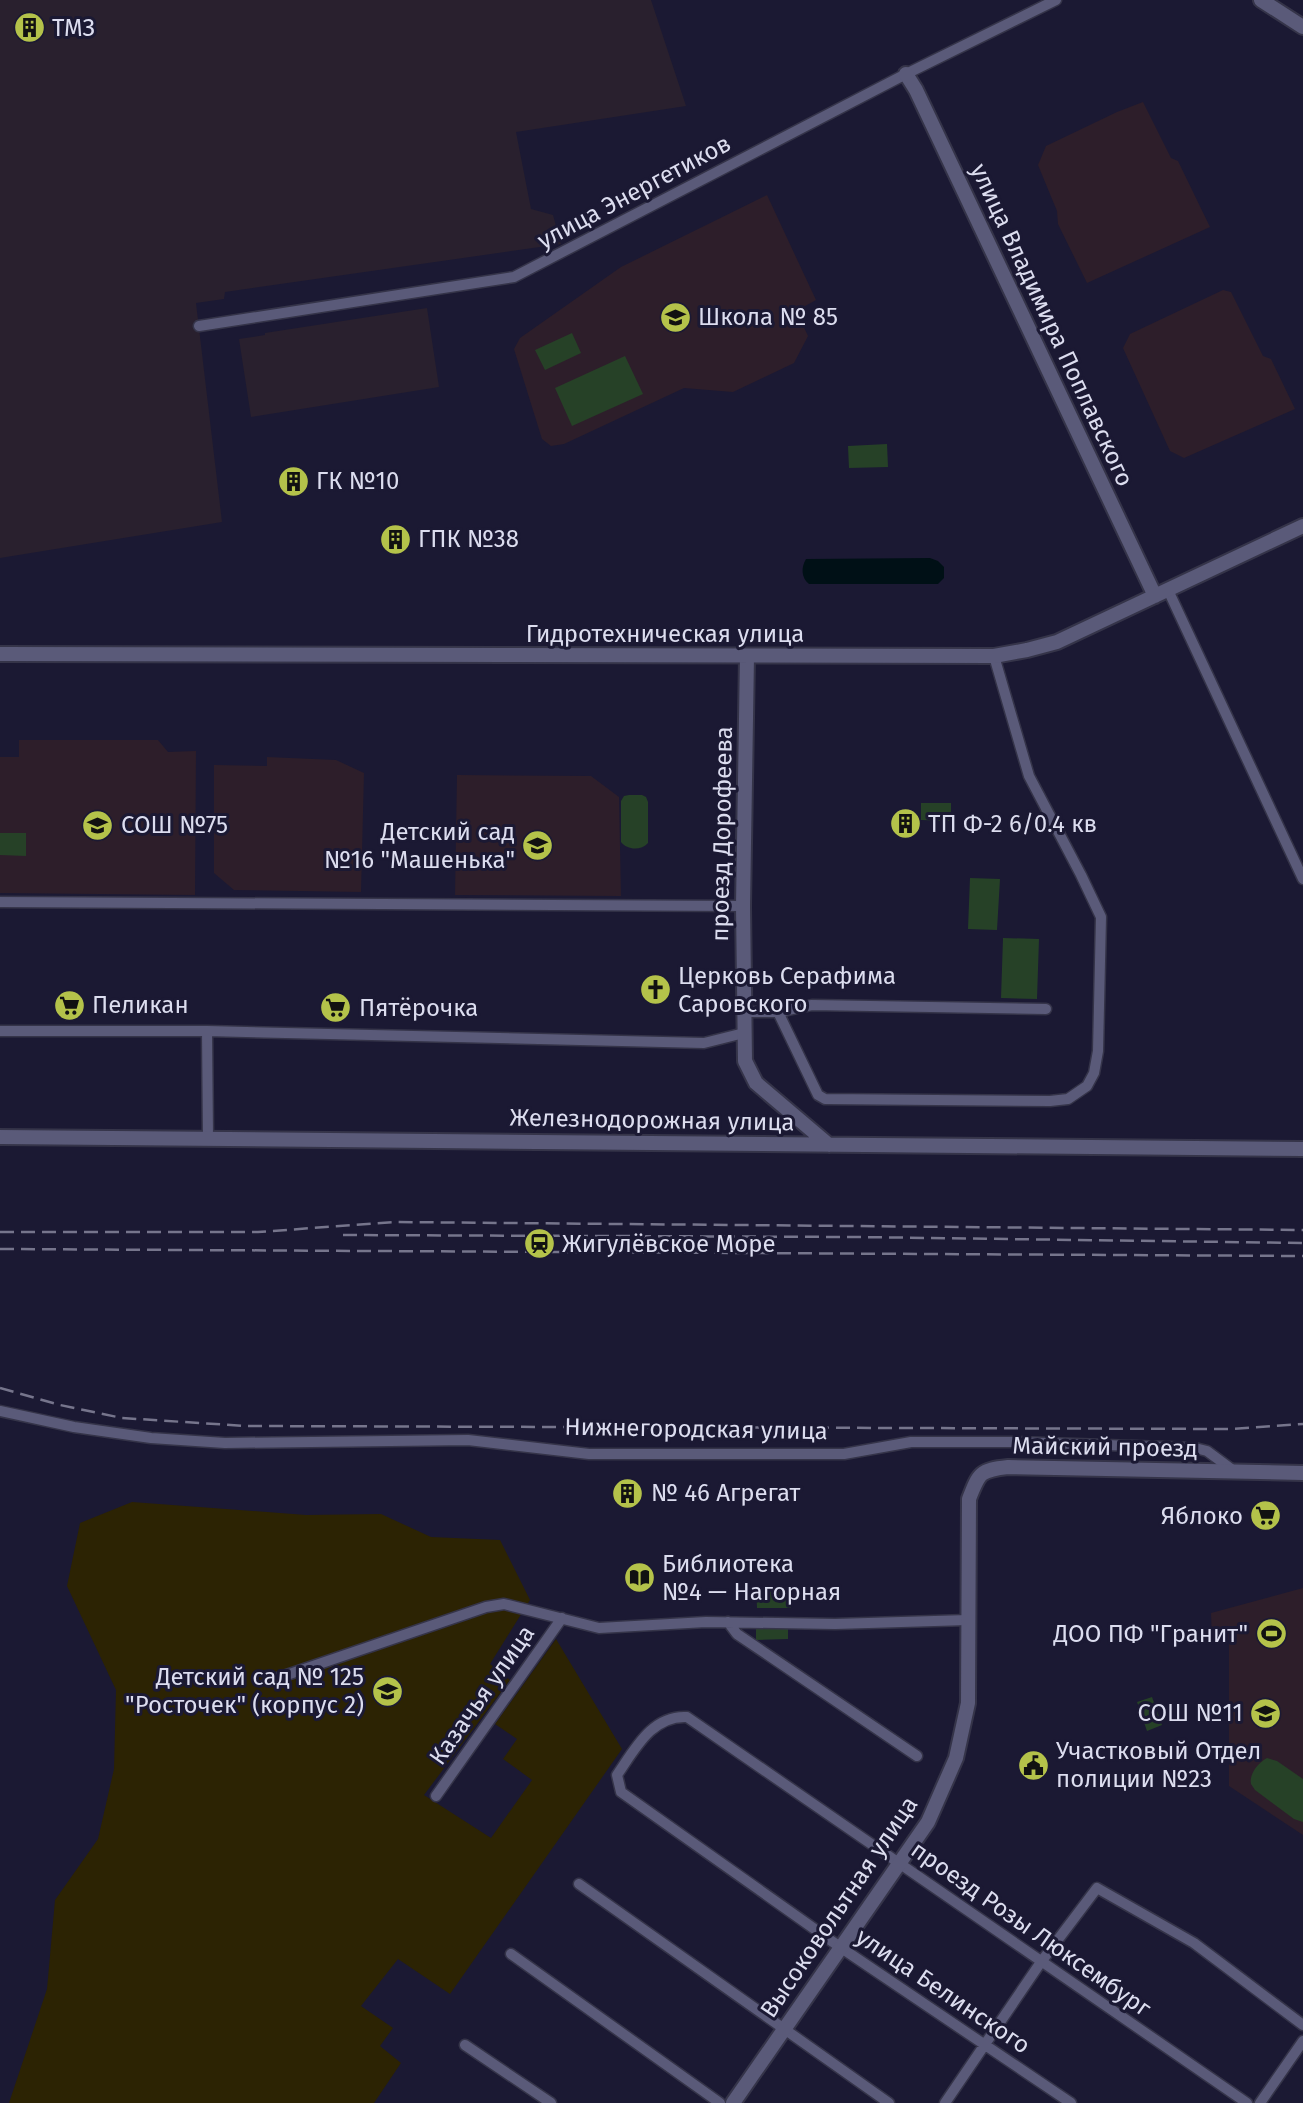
<svg xmlns="http://www.w3.org/2000/svg" width="1303" height="2103" font-family="'Fira Sans',sans-serif">
  <style>
    .industrial { fill: #29202e }
    .education { fill: #2d1e2a }
    .green { fill: #264127 }
    .sand { fill: #2c2303 }
    .water { fill: #001016 }
    .lines { fill: none; stroke-linecap: round; stroke-linejoin: round }
    .street-casing { stroke: #353449; stroke-width: 13 }
    .secondary-casing { stroke: #353449; stroke-width: 18 }
    .street { stroke: #5a5a79; stroke-width: 10 }
    .secondary { stroke: #5a5a79; stroke-width: 14 }
    .rail { stroke: #76758c; stroke-width: 2.5; stroke-dasharray: 14 7; stroke-linecap: butt }
    .labels { text-anchor: middle; dominant-baseline: central; stroke-width: 6; stroke-linejoin: round; paint-order: stroke }
    .poi-label { font-size: 24px; fill: #dcddef; stroke: #1b1933; text-anchor: start }
    .street-label { font-size: 24px; fill: #dcddef; stroke: #1b1933 }
  </style>
  <rect width="100%" height="100%" fill="#1b1933"/>
  <path class="industrial" d="M0,0H651L686,106L516,132L531,209L553,215L561,244L225,292L224,299L196,303L222,522L0,558Z
    M427,308L439,387L251,417L239,339L265,335V333Z"/>
  <path class="education" d="M1143,102L1171,158L1178,161L1210,227L1087,283L1058,224L1057,211L1038,165L1046,146L1117,112Z
    M767,195L816,300L796,311L808,336L794,363L733,392L684,388L564,444L551,446L542,439L514,349L520,338L621,267Z
    M1223,290L1231,292L1263,356L1271,359L1295,409L1184,458L1170,451L1123,348L1130,334Z
    M19,740H158L168,752L196,751L195,895L0,893V757H19Z
    M267,757L336,760L364,773L361,892L234,890L214,873V765L267,766Z
    M457,775L591,776L619,797L621,896L455,895Z
    M1303,1588V1835L1229,1786V1640L1212,1639L1211,1613Z"/>
  <path class="green" d="M572,333L581,353L545,370L535,350Z
    M625,356L643,394L572,426L555,388Z
    M887,444L888,467L849,468L848,446Z
    M629,795H642L646,797L648,802V843C641,851 627,850 621,842V801L624,796Z
    M921,803H951V821L921,820Z
    M0,833H26V856L0,855Z
    M970,878L1000,879L997,930L968,929Z
    M1003,938L1039,939L1037,999L1001,998Z
    M756,1587H791V1608H757Z
    M788,1625V1639L756,1640V1626Z
    M1152,1697L1162,1725L1147,1731L1137,1702Z
    M1267,1758L1277,1761L1303,1779V1822L1294,1819L1255,1790L1251,1784C1249,1774 1258,1763 1267,1758Z"/>
  <path class="sand" d="M132,1502L306,1515L381,1514L431,1537L500,1540L530,1600L490,1664L510,1680L424,1795L491,1838L532,1780L503,1759L517,1739L495,1724L556,1639L622,1749L450,1994L398,1959L361,2006L393,2028L380,2046L401,2063L374,2103H9L47,1989L55,1900L98,1839L114,1769L116,1690L67,1586L80,1523Z"/>
  <path class="water" d="M930,558L938,561L944,567V578L938,584H809C801,578 801,567 806,559Z"/>
  <g class="lines">
    <defs>
      <path id="street" d="M199,326L514,277L906,74L1056,0
        M1168,590L1303,879
        M0,902L743,906
        M744,1012H778L812,1005L1046,1009
        M778,1012L818,1095L825,1099L1050,1101L1068,1099L1087,1086L1094,1073L1098,1051L1101,917L1081,875L1029,776L994,656
        M0,1031H207L704,1043L744,1033
        M207,1031L208,1138
        M0,1411L74,1427L151,1438L225,1443L468,1440L589,1454H844L911,1442H1014L1195,1448L1207,1451L1234,1471
        M728,1622L737,1634L917,1756
        M272,1680L486,1607L504,1604L599,1628L706,1622L835,1624L968,1620
        M436,1796L562,1618
        M579,1884L889,2103
        M511,1954L720,2103
        M465,2045L551,2103
        M945,2103L1041,1962L1097,1888L1194,1943L1303,2025
        M1071,2103L840,1947L621,1792L617,1775C635,1749 652,1715 687,1717L1247,2103
        M1260,2103L1303,2041"/>
      <path id="secondary" d="M1261,0L1303,27
        M906,74L916,90L1155,596
        M0,654L994,656L1027,650L1057,642L1303,526
        M747,656L743,906L745,1061L756,1083L829,1145
        M0,1137L1303,1149
        M733,2103L928,1822L956,1758L968,1703L969,1499C979,1473 980,1470 1008,1467L1303,1473"/>
    </defs>
    <use href="#street" class="street-casing"/>
    <use href="#secondary" class="secondary-casing"/>
    <use href="#street" class="street"/>
    <use href="#secondary" class="secondary"/>
    <path class="rail" d="M0,1232H258L395,1222L1303,1230
      M343,1235L857,1237L1303,1243
      M0,1249L1303,1256
      M0,1388L60,1405L122,1418L246,1426L1230,1429L1303,1424"/>
  </g>
  <defs>
    <symbol id="building-disc" viewBox="-11 -11 22 22"><circle r="9.5" fill="#b4c24a" stroke="#1b1933"/><path d="M-4-6H4V6H1V3H-1V6H-4ZM-2.5-4.3h1.7v1.8h-1.7ZM.8-4.3h1.7v1.8H.8ZM-2.5-1h1.7V.8h-1.7ZM.8-1h1.7V.8H.8Z" fill="#111"/></symbol>
    <symbol id="school-disc" viewBox="-11 -11 22 22"><circle r="9.5" fill="#b4c24a" stroke="#1b1933"/><path d="M0-5L7-2L0 1L-7-2ZM-4 1L0 2.5L4 1V4Q0 6-4 4Z" fill="#111"/></symbol>
    <symbol id="church-disc" viewBox="-11 -11 22 22"><circle r="9.5" fill="#b4c24a" stroke="#1b1933"/><path d="M-1.2-6h2.4v3.5h3.3v2.4h-3.3V6h-2.4V-.1h-3.3v-2.4h3.3Z" fill="#111"/></symbol>
    <symbol id="supermarket-disc" viewBox="-11 -11 22 22"><circle r="9.5" fill="#b4c24a" stroke="#1b1933"/><path d="M-6-5.5h2.5l.6 2H6L4.5 2H-2.5L-4.4-4H-6ZM-1.5 3.2a1.3 1.3 0 1 0 .1 0ZM3 3.2a1.3 1.3 0 1 0 .1 0Z" fill="#111"/></symbol>
    <symbol id="station-disc" viewBox="-11 -11 22 22"><circle r="9.5" fill="#b4c24a" stroke="#1b1933"/><path d="M-3-6H3Q5-6 5-4V2Q5 4 3 4L4.5 6H3L1.5 4h-3L-3 6H-4.5L-3 4Q-5 4-5 2V-4Q-5-6-3-6ZM-3.5-4v3h7v-3ZM-3.5 1v1.5H-2V1ZM2 1v1.5H3.5V1Z" fill="#111"/></symbol>
    <symbol id="library-disc" viewBox="-11 -11 22 22"><circle r="9.5" fill="#b4c24a" stroke="#1b1933"/><path d="M-6-4Q-3-5.5-.7-3.5V5Q-3 3-6 4ZM6-4Q3-5.5 .7-3.5V5Q3 3 6 4Z" fill="#111"/></symbol>
    <symbol id="stadium-disc" viewBox="-11 -11 22 22"><circle r="9.5" fill="#b4c24a" stroke="#1b1933"/><path d="M0-5a6.5 5 0 1 0 0 10a6.5 5 0 1 0 0-10ZM-3.5-1.8h7v3.6h-7Z" fill="#111"/></symbol>
    <symbol id="civic-disc" viewBox="-11 -11 22 22"><circle r="9.5" fill="#b4c24a" stroke="#1b1933"/><path d="M-.6-6.5H3V-4.5H.6V-3L4-1V1h2V6H-6V1h2V-1L-.6-3ZM-1.2 2.5V6h2.4V2.5Z" fill="#111"/></symbol>
  </defs>
  <g fill-rule="evenodd">
    <use href="#building-disc" x="12" y="10" width="35" height="35"/>
    <use href="#school-disc" x="658" y="300" width="35" height="35"/>
    <use href="#building-disc" x="276" y="464" width="35" height="35"/>
    <use href="#building-disc" x="378" y="522" width="35" height="35"/>
    <use href="#building-disc" x="888" y="806" width="35" height="35"/>
    <use href="#school-disc" x="80" y="808" width="35" height="35"/>
    <use href="#school-disc" x="520" y="828" width="35" height="35"/>
    <use href="#church-disc" x="638" y="972" width="35" height="35"/>
    <use href="#supermarket-disc" x="52" y="988" width="35" height="35"/>
    <use href="#supermarket-disc" x="318" y="990" width="35" height="35"/>
    <use href="#station-disc" x="522" y="1226" width="35" height="35"/>
    <use href="#building-disc" x="610" y="1476" width="35" height="35"/>
    <use href="#supermarket-disc" x="1248" y="1498" width="35" height="35"/>
    <use href="#library-disc" x="622" y="1560" width="35" height="35"/>
    <use href="#stadium-disc" x="1254" y="1616" width="35" height="35"/>
    <use href="#school-disc" x="370" y="1674" width="35" height="35"/>
    <use href="#school-disc" x="1248" y="1696" width="35" height="35"/>
    <use href="#civic-disc" x="1016" y="1748" width="35" height="35"/>
  </g>
  <g class="labels">
    <g class="poi-label">
      <text x="52" y="28">ТМЗ</text>
      <text x="698" y="317">Школа № 85</text>
      <text x="316" y="481">ГК №10</text>
      <text x="418" y="539">ГПК №38</text>
      <text x="928" y="824">ТП Ф-2 6/0.4 кв</text>
      <text x="121" y="825">СОШ №75</text>
      <text x="515" y="832" text-anchor="end">Детский сад<tspan x="515" dy="28">№16 "Машенька"</tspan></text>
      <text x="678" y="976">Церковь Серафима<tspan x="678" dy="28">Саровского</tspan></text>
      <text x="92" y="1005">Пеликан</text>
      <text x="359" y="1008">Пятёрочка</text>
      <text x="562" y="1244">Жигулёвское Море</text>
      <text x="651" y="1493">№ 46 Агрегат</text>
      <text x="1243" y="1516" text-anchor="end">Яблоко</text>
      <text x="662" y="1564">Библиотека<tspan x="662" dy="28">№4 — Нагорная</tspan></text>
      <text x="1248" y="1634" text-anchor="end">ДОО ПФ "Гранит"</text>
      <text x="364" y="1677" text-anchor="end">Детский сад № 125<tspan x="364" dy="28">"Росточек" (корпус 2)</tspan></text>
      <text x="1243" y="1713" text-anchor="end">СОШ №11</text>
      <text x="1056" y="1751">Участковый Отдел<tspan x="1056" dy="28">полиции №23</tspan></text>
    </g>
    <g class="street-label">
      <text transform="translate(634 192) rotate(-28)">улица Энергетиков</text>
      <text transform="translate(1052 325) rotate(65)">улица Владимира Поплавского</text>
      <text x="665" y="634">Гидротехническая улица</text>
      <text transform="translate(722 834) rotate(-89)">проезд Дорофеева</text>
      <text transform="translate(652 1120) rotate(1)">Железнодорожная улица</text>
      <text transform="translate(696 1429) rotate(1)">Нижнегородская улица</text>
      <text transform="translate(1105 1447) rotate(1)">Майский проезд</text>
      <text transform="translate(482 1695) rotate(-55)">Казачья улица</text>
      <text transform="translate(839 1907) rotate(-56)">Высоковольтная улица</text>
      <text transform="translate(1031 1929) rotate(35)">проезд Розы Люксембург</text>
      <text transform="translate(943 1991) rotate(34)">улица Белинского</text>
    </g>
  </g>
</svg>
